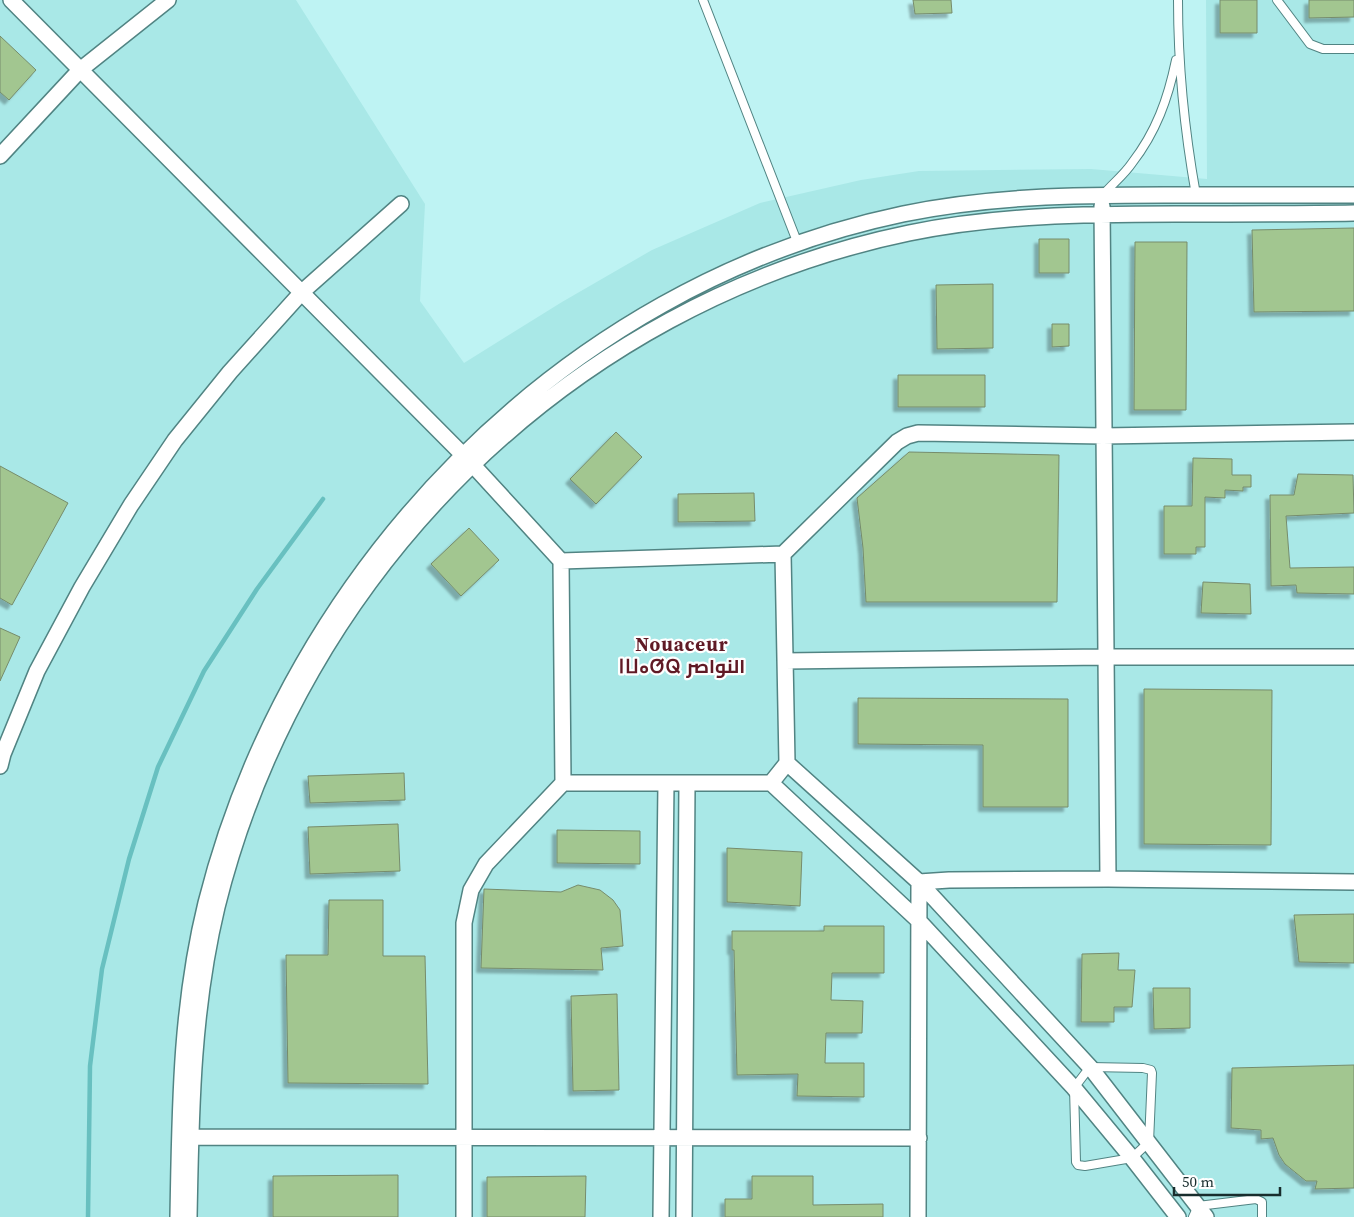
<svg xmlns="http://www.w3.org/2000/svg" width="1354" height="1217" font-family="'Source Serif 4',Cairo,'Noto Sans Tifinagh',serif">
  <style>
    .built { fill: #a9e8e7 }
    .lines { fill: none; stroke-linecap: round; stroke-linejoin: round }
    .stream { stroke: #68c0c0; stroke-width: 4.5 }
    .building { fill: #a2c690; stroke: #768c6c; filter: url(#shadow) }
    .service-casing { stroke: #518483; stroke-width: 10 }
    .minor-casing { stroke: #518483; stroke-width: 18 }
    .service { stroke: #fff; stroke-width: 8 }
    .minor { stroke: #fff; stroke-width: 15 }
    .labels { text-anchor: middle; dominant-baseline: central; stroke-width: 4.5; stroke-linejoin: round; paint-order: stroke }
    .district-label { font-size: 19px; font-weight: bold; letter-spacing: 1px; fill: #601a25; stroke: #fff }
  </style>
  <defs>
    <filter id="shadow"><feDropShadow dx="-4.5" dy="4.5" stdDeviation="1" flood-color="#0004"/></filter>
  </defs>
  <rect width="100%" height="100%" fill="#bef3f3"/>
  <path class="built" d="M0,0H296L425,204L420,301L464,363L562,302L652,250L760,203L861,180L919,171L1091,169L1207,179L1206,0H1354V1217H0Z"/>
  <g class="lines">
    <path class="stream" d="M88,1217L90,1066L102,969L129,859L158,767L204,671L257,589L323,499"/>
  </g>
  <path class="building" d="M913,0H951L952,13L915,14Z
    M1220,0H1257V33H1220Z
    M1309,0H1354V17L1309,18Z
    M0,36L36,70L9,100L0,92Z
    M1354,228V311L1254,312L1252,230Z
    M1039,239H1069V273H1039Z
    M1135,242H1187L1186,410H1134Z
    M993,284V348L937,349L936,285Z
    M1052,324H1069V346L1052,347Z
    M898,375H985V407H898Z
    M616,432L642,457L596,504L570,479Z
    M909,452L1059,455L1057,602H866L863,548L857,498Z
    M1193,458L1232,459V475H1251V487H1243V491L1225,490V498L1205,497V547H1196V554H1164V506H1192Z
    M0,466L68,503L12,605L0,598Z
    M1298,474L1353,475L1354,513L1286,516L1290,568L1354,567V594L1297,593L1296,585L1271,586L1270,495H1294Z
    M754,493L755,521L678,522V494Z
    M469,528L499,560L461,596L431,564Z
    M1203,582L1250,584L1251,614L1201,613Z
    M0,628L20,637L0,681Z
    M1144,689L1272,690L1271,845L1144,844Z
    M858,698L1068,699V807H983V745L858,744Z
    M404,773L405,800L310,803L308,776Z
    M398,824L400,871L310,874L308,827Z
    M557,830L640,831V864L557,863Z
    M727,848L802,852L800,906L727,902Z
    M578,885L600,890L613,900L620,910L623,946L601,948L603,970L481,968L484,889L561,892Z
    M329,900H383V956H425L428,1084L288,1083L286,955H328Z
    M1354,914V963L1299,962L1294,915Z
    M824,926H884V973H832L831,1000L863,1001L862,1033H826L825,1063H864V1097L797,1096L798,1074L737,1075L734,950H732V931H824Z
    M1119,953L1118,970H1135L1132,1007H1114V1022H1081L1082,954Z
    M1153,988H1190V1028L1154,1029Z
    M617,994L619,1090L573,1091L571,996Z
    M1354,1065V1188L1315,1189L1317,1181H1306L1285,1164L1279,1155L1273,1138L1261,1139V1130L1231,1128L1232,1068Z
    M398,1175V1217H273V1176Z
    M586,1176L585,1217H487V1177Z
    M752,1176H813V1205L883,1204V1217H725V1199H752Z"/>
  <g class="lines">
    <defs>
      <path id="service" d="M703,0L798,244
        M1178,0C1178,68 1184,128 1196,195
        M1277,0L1310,44L1323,49H1354
        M1103,195C1112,184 1124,175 1132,163C1156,132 1168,99 1176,60
        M1090,1067L1143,1068L1151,1070L1152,1073L1149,1142L1132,1158L1085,1166L1078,1165L1076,1162L1074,1088Z
        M1193,1217L1198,1206L1256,1199L1262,1202V1217"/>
      <path id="minor" d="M11,0L472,464L561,561L563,783L486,864L471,890L464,923V1217
        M0,156L80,70L168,0
        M1102,206L1108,879
        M561,561L783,554L897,442L907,436L918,433L1103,436L1354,432
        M785,661L1106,657H1354
        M787,763L919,882L1090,1067L1206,1217
        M0,766L3,754L37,671L82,587L131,505L175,440L230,372L302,292L401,204
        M563,783H771L919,921L1074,1088L1132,1158L1178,1217
        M771,783L787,763L783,554
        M183,1137C428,1139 673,1137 919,1138
        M178,1217C180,1109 180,1009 206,903C290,569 563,285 903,214C989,196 1076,195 1164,195C1227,195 1291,195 1354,195
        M189,1217C191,1111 192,1011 217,907C300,572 569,303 909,233C997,215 1086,214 1175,214C1235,214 1294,214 1354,213
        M661,1217L666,783
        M684,1217L687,783
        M918,1217L919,882L949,880L1108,879L1354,882"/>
    </defs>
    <use href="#service" class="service-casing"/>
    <use href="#minor" class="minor-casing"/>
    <use href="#service" class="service"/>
    <use href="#minor" class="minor"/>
  </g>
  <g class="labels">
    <g class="district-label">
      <text x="682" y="644">Nouaceur<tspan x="682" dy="22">ⵏⵡⴰⵚⵕ النواصر</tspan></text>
    </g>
  </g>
  <path d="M1174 1187v8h106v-8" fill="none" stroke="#182d2d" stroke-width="2.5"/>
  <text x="1182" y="1187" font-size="15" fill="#182d2d" stroke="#ffffff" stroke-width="4" paint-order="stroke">50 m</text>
</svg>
